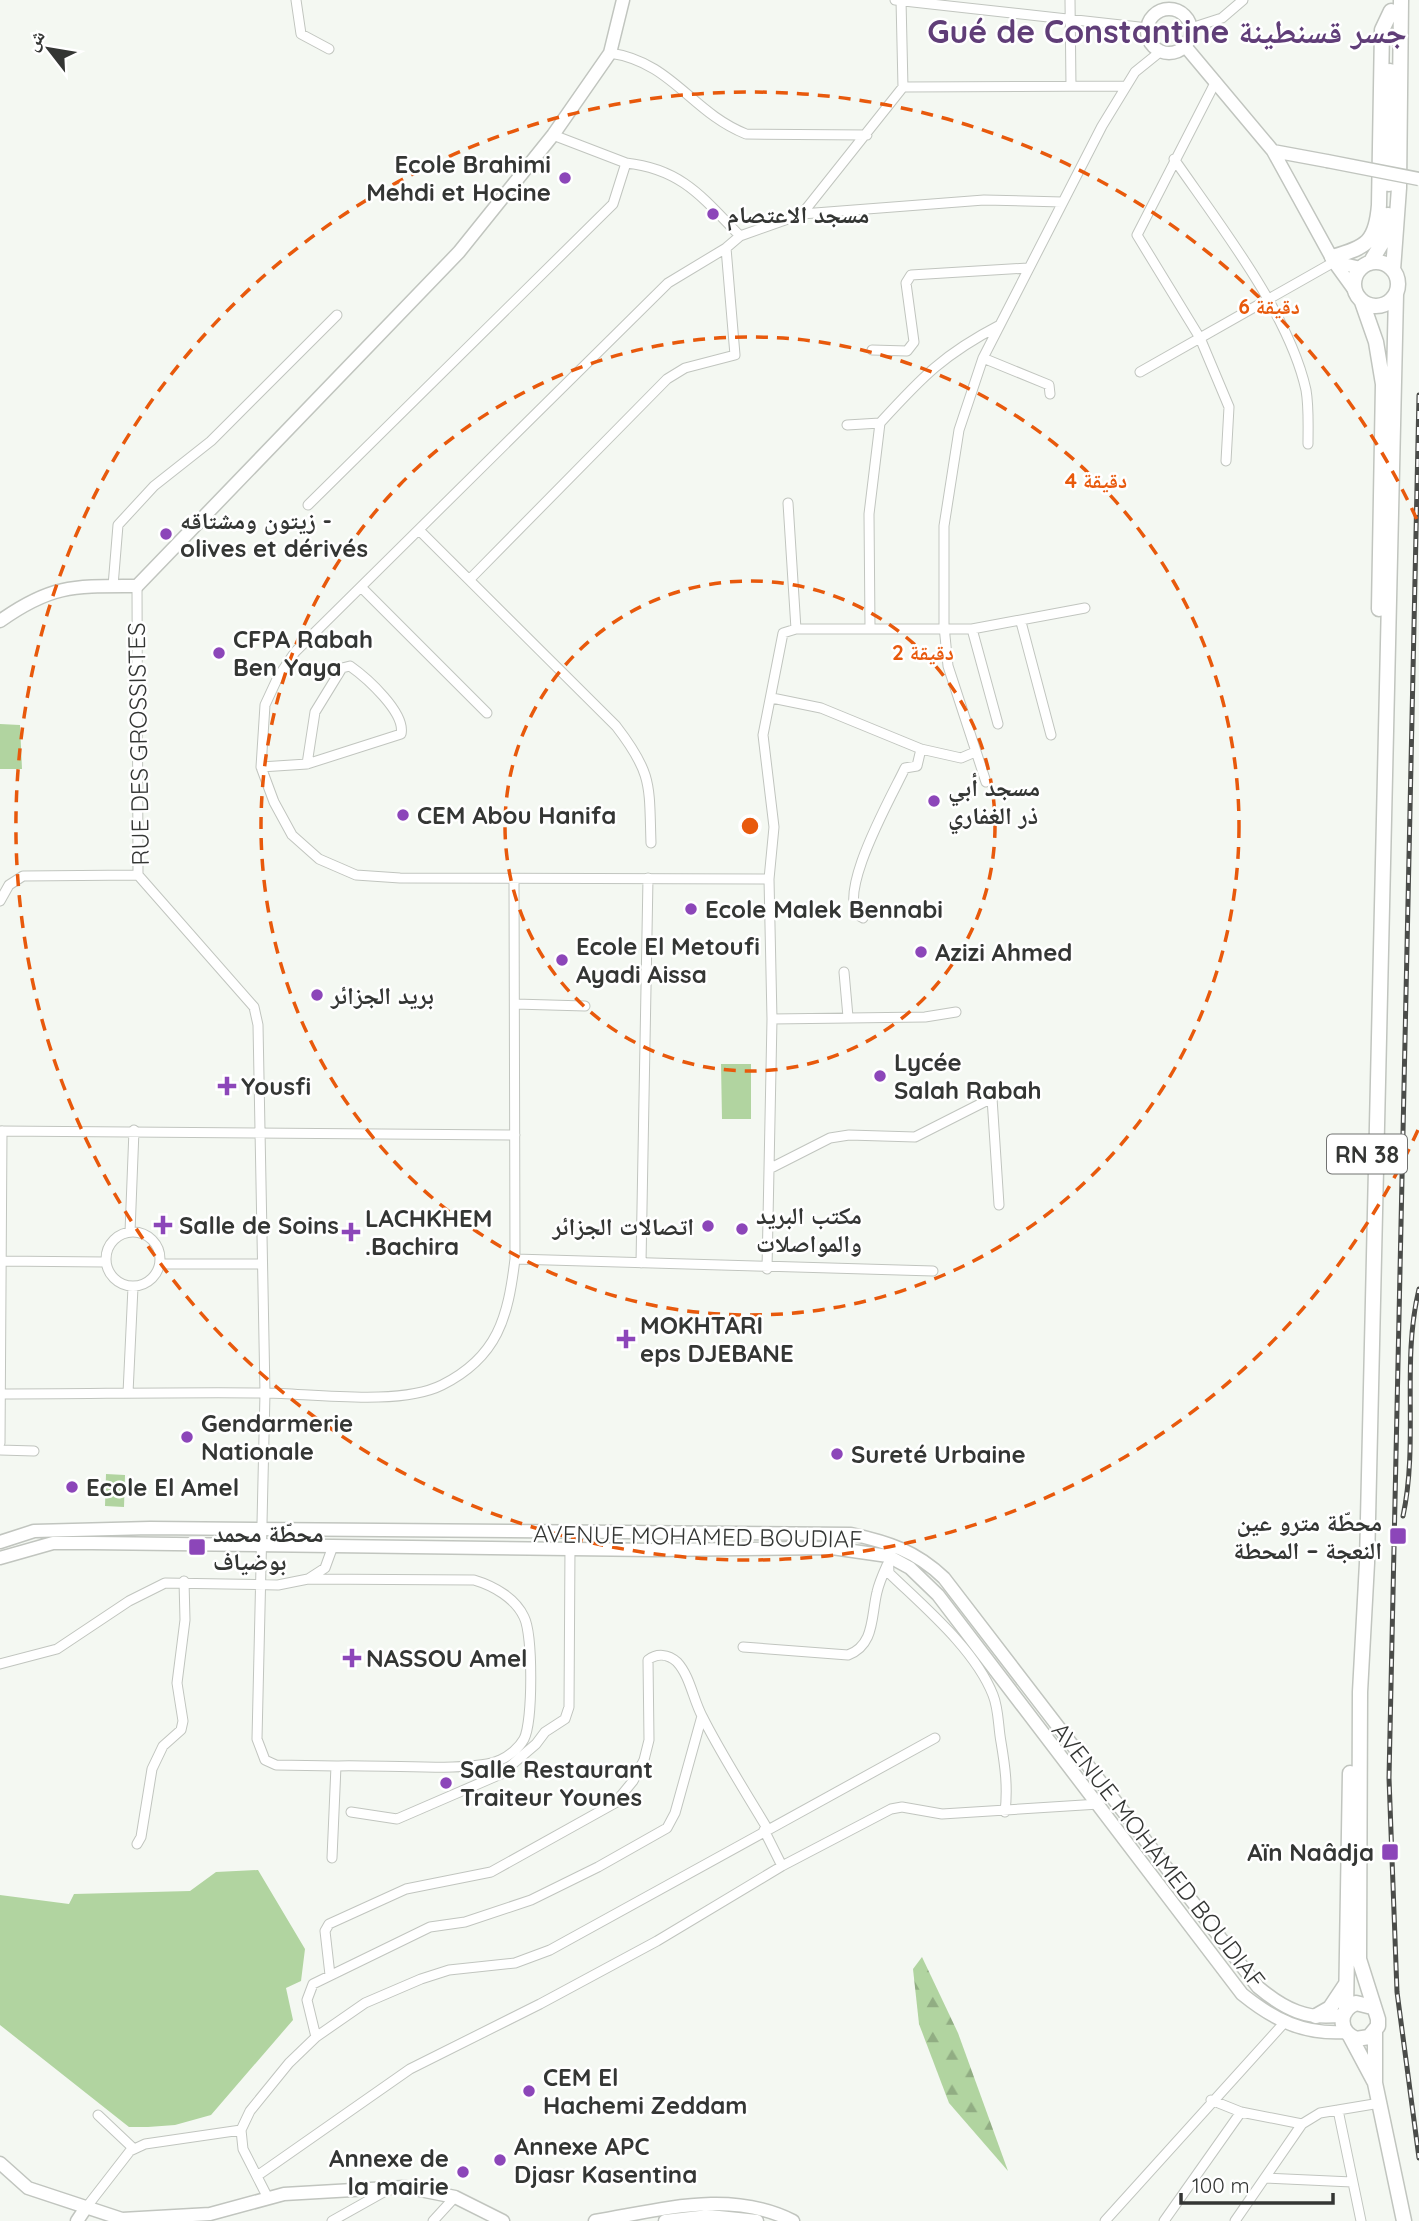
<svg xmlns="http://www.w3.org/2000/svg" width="1419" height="2221" font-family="Quicksand,'Noto Naskh Arabic',sans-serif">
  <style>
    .green { fill: #b1d4a0 }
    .forest { fill: url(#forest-firs) }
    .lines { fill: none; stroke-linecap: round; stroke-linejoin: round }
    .street-casing { stroke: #c1c5bf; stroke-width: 11 }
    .secondary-casing { stroke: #c1c5bf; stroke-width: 15 }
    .primary-casing { stroke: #c1c5bf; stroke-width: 17 }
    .street { stroke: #fff; stroke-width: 9 }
    .secondary { stroke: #fff; stroke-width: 12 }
    .primary { stroke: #fff; stroke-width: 14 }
    .rail-casing { stroke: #4a4c49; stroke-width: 5 }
    .rail { stroke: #fff; stroke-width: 2.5; stroke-dasharray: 8; stroke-linecap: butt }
    .secondary-bridge-casing { stroke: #c1c5bf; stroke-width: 15; stroke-linecap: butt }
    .secondary-bridge { stroke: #fff; stroke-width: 12 }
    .ring { fill: none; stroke: #e8590c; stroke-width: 3.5; stroke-dasharray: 12 9 }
    .poi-dot { fill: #8c46b9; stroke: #fff; stroke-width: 2.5 }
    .labels { text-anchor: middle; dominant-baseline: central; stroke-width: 5; stroke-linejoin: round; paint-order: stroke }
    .shield { fill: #fff; stroke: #717271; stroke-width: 2 }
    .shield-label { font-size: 23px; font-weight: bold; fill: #343634 }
    .poi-label { font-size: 24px; font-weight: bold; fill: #343634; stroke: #fff; text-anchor: start }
    .street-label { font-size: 24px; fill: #343634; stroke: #fff }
    .district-label { font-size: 32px; font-weight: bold; fill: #603e78; stroke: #fff }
    .centre { fill: #e8590c; stroke: #fff; stroke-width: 3.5 }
    .ring-label { font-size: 21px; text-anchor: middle; font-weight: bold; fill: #e8590c; stroke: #fff; stroke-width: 5; stroke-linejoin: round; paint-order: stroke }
  </style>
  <defs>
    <pattern id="forest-firs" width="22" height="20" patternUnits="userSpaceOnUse" patternTransform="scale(1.75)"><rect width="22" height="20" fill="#b1d4a0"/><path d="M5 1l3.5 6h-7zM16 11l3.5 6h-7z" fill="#91ad83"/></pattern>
  </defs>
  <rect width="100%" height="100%" fill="#f4f8f2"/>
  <path class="green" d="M0,724L20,725L22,769H0Z
    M721,1064H751V1119H722Z
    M106,1474L125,1475L124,1507L105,1506Z
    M258,1870L305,1949L301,1981L286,1988L293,2020L211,2115L175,2125L148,2127H129L0,2025V1895L69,1904L74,1894L190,1891L216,1872Z"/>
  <path class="forest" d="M922,1957L958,2033L1008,2171L949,2103L919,2024L913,1969Z"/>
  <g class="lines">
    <defs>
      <path id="street" d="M296,0L301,34L329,49
        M895,0L1148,28
        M1070,0L1071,86
        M1191,28L1222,18L1243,0
        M610,53C672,62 691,112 746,134L867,135
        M1216,81L1137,235L1200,338L1229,407L1226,461
        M903,87L1125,86
        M1174,159C1219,224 1289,313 1306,390C1309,407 1308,426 1308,444
        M626,163C682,169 703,198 740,236
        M802,214L903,87L901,0
        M872,350L907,351L914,342L906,283L911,275L1028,268
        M983,358L1049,385L1050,394
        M1140,372L1334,262
        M847,425L880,423C922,377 944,354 1000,325
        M788,503L796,629
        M308,505L613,204L626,163L553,135
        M419,530L616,726C653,774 649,785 651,843
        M470,579L667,379L685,368L735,355L726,248
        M113,586L118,525L154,486L211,441L337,315
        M137,586L138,875L254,1007L258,1025L265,1393L257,1739L265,1760L276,1765L336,1766L332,1858
        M362,588L487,713
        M1021,622L1051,735
        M870,627L869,514L880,423
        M972,629L998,724
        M772,698L821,708L921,749L961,758L975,752
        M261,767L307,764L401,734C406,713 367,678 350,666L342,668L315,712L307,764
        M986,782L948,666L944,626V526L959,430L983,358L1102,126L1135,72L1161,51
        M769,879L400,878L356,875L319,859L292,835L274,802L261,767L265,705L278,677L295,652L668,283L726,248L740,236L802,214L984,200L1062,202
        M0,901L9,885L23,876L138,875
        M863,918C830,903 894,792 905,768L917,766L921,749
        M844,972L848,1017
        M515,1004L585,1006
        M772,1019L925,1017L956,1012
        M0,1131L515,1135
        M769,1169L830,1138L849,1135L915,1137L992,1098L999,1205
        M106 1259a27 27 0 1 1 54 0a27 27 0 1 1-54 0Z
        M130,1232L134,1130
        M515,1259L933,1271
        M0,1261L105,1262
        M641,1263L648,878
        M160,1264H261
        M767,1269L772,1019L769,879L774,827L763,735L783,633L796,629H972L1085,608
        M128,1393L133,1287
        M0,1394C89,1394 178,1392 267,1393C315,1394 400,1406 442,1385C498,1357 508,1317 515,1259L514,880
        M0,1443L2,1131
        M0,1450L34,1451
        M888,1551L889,1573C923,1606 975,1649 993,1695C999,1710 998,1726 1001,1742C1005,1766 1008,1787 1005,1812
        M308,1579L474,1580C494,1586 515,1598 524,1617C533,1635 533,1721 524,1739C519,1748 509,1756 500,1760C474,1773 372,1764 336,1766
        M743,1647L848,1655C875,1645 871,1616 877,1592C879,1583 883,1574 887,1565
        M0,1664L57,1649L129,1601L165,1583L278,1585L308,1579L325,1568L333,1546
        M351,1812L397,1819L501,1774L536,1744L545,1732L565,1719L569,1707L570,1547
        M764,1830L782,1866
        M137,1844L141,1837L152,1769L163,1746L181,1730L183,1721L177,1683L185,1620L184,1581
        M330,1975L325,1931L329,1924L406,1889L491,1872L615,1803L633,1781L644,1760L649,1740L648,1660C657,1653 668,1654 677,1662C690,1676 693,1699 702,1716C721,1754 745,1791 767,1828
        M316,2037L307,2000L313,1984L430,1927L465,1922L531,1900L598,1867L667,1828L675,1813L702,1716
        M1211,2100L1241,2112L1302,2124
        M1338,2110L1361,2221
        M98,2115L134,2149
        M257,2176L410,2069L540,2004L657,1941L782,1866L891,1809L902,1807L942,1814L1099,1804
        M1265,2178L1352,2182
        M268,2198L243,2149L241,2130L250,2111L289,2063L316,2037L365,2003L421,1979L449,1970L515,1963L550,1950L935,1738
        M85,2209L130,2151L145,2144L241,2130
        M332,2221L389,2189
        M433,2221L455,2197
        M1105,2221L1284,2023
        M1164,2221L1241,2112
        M1235,2221L1302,2124L1320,2113L1380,2103"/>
      <path id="secondary" d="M1147 31a22 22 0 1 1 44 0a22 22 0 1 1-44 0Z
        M1185,46L1273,151L1327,161
        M1273,151L1334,262L1355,291
        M1334,262L1361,268
        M0,621C52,584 75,586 137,586L459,252L553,135L610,53L623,0
        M0,1542L34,1531L150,1528L851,1534C888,1542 916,1551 944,1578L1258,1987C1284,2009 1308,2021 1343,2015
        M0,1558L53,1543H92L654,1550L832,1548L888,1556L910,1568L938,1595L1242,1994C1274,2020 1304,2035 1346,2032
        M0,2163L28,2188L122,2219L210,2214L284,2194L405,2187L455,2197L503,2221
        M77,2221L85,2209
        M595,2221C662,2210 729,2189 793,2221
        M665,2221L709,2216L757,2221"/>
      <path id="primary" d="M1389,184L1390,71
        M1332,257C1367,247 1376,242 1379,205L1382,30L1391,11
        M1354 284a22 22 0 1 1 44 0a22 22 0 1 1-44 0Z
        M1370,263L1385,238L1388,215
        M1393,270L1399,188L1401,0
        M1362,302L1376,342L1383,384L1379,609
        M1372,2007L1356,2003C1338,2011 1338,2031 1356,2039L1369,2037L1378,2026V2019L1359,1959L1360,1692L1367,1563L1396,294
        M1346,2010L1350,1773
        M1316,2016L1330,2008L1346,1984
        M1375,2032V2083L1404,2221
        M1350,2036L1374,2081"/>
    </defs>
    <use href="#street" class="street-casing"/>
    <use href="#secondary" class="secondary-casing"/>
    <use href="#primary" class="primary-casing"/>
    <use href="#street" class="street"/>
    <use href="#secondary" class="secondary"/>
    <use href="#primary" class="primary"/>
    <defs>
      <path id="rail" d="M1419,395L1389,1778L1397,1992L1419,2158
        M1403,1516C1419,1441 1401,1363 1419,1289"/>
    </defs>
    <use href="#rail" class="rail-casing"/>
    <use href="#rail" class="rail"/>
    <defs>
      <path id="secondary-bridge" d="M1327,161L1419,179"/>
    </defs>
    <use href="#secondary-bridge" class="secondary-bridge-casing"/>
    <use href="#secondary-bridge" class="secondary-bridge"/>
  </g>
  <g class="ring">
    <circle cx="750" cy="826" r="245"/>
    <circle cx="750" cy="826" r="489"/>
    <path d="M1418 1130A734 734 0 1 1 1418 522"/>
  </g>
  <g class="poi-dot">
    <circle cx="565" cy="178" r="7"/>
    <circle cx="713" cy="214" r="7"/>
    <circle cx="166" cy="534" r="7"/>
    <circle cx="219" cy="653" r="7"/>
    <circle cx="934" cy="801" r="7"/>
    <circle cx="403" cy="815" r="7"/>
    <circle cx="691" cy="909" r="7"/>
    <circle cx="921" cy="952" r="7"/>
    <circle cx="562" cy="960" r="7"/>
    <circle cx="317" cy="995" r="7"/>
    <circle cx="880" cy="1076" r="7"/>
    <path d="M223.5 1075.5h7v7h7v7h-7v7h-7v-7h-7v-7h7z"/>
    <path d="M159.5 1214.5h7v7h7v7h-7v7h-7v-7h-7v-7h7z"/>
    <circle cx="708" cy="1226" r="7"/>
    <circle cx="742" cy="1229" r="7"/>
    <path d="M347.5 1221.5h7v7h7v7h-7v7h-7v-7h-7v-7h7z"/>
    <path d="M622.5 1328.5h7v7h7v7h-7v7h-7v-7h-7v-7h7z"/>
    <circle cx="187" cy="1437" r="7"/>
    <circle cx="837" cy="1454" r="7"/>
    <circle cx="72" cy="1487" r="7"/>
    <rect x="1389" y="1527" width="18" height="18" rx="3.5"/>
    <rect x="188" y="1538" width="18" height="18" rx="3.5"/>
    <path d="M348.5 1647.5h7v7h7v7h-7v7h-7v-7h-7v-7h7z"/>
    <circle cx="446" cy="1783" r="7"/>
    <rect x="1381" y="1843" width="18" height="18" rx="3.5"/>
    <circle cx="529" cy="2091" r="7"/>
    <circle cx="500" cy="2160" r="7"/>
    <circle cx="463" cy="2172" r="7"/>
  </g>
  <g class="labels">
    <rect class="shield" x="1327" y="1134.5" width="80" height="39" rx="5"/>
    <g class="shield-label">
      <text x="1367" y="1154">RN 38</text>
    </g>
    <g class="poi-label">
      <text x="551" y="164" text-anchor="end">Ecole Brahimi<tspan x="551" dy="28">Mehdi et Hocine</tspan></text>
      <text x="727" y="214">مسجد الاعتصام</text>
      <text x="180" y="520">زيتون ومشتاقه -<tspan x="180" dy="28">olives et dérivés</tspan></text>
      <text x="233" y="639">CFPA Rabah<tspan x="233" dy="28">Ben Yaya</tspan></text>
      <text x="948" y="787">مسجد أبي<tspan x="948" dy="28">ذر الغفاري</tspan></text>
      <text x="417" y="815">CEM Abou Hanifa</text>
      <text x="705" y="909">Ecole Malek Bennabi</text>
      <text x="576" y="946">Ecole El Metoufi<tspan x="576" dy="28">Ayadi Aissa</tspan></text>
      <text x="935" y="952">Azizi Ahmed</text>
      <text x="331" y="995">بريد الجزائر</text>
      <text x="894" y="1062">Lycée<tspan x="894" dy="28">Salah Rabah</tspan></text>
      <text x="241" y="1086">Yousfi</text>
      <text x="756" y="1215">مكتب البريد<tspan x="756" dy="28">والمواصلات</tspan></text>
      <text x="365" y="1218">LACHKHEM<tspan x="365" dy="28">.Bachira</tspan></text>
      <text x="179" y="1225">Salle de Soins</text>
      <text x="694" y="1226" text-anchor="end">اتصالات الجزائر</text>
      <text x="640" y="1325">MOKHTARI<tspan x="640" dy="28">eps DJEBANE</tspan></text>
      <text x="201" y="1423">Gendarmerie<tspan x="201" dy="28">Nationale</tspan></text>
      <text x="851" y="1454">Sureté Urbaine</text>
      <text x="86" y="1487">Ecole El Amel</text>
      <text x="1382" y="1522" text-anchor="end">محطّة مترو عين<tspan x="1382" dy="28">النعجة – المحطة</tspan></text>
      <text x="213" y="1533">محطّة محمد<tspan x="213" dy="28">بوضياف</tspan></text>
      <text x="366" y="1658">NASSOU Amel</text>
      <text x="460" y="1769">Salle Restaurant<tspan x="460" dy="28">Traiteur Younes</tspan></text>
      <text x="1374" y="1852" text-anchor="end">Aïn Naâdja</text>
      <text x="543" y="2077">CEM El<tspan x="543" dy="28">Hachemi Zeddam</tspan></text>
      <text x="514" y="2146">Annexe APC<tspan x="514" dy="28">Djasr Kasentina</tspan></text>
      <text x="449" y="2158" text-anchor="end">Annexe de<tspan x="449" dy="28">la mairie</tspan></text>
    </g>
    <g class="street-label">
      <text transform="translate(138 744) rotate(-91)">RUE DES GROSSISTES</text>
      <text transform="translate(698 1536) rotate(1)">AVENUE MOHAMED BOUDIAF</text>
      <text transform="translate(1159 1855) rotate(52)">AVENUE MOHAMED BOUDIAF</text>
    </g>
    <g class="district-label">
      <text x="1167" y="31">Gué de Constantine جسر قسنطينة</text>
    </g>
  </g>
  <circle cx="750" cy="826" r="10" class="centre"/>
  <g class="ring-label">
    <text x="1269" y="314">6 دقيقة</text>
    <text x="1096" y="488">4 دقيقة</text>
    <text x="923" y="660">2 دقيقة</text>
  </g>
  <g transform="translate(49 49) rotate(301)" stroke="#ffffff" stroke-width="5" paint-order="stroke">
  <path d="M0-5L12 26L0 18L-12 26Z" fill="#343634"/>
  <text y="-10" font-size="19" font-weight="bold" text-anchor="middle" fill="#343634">ش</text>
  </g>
  <path d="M1181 2193v10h152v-10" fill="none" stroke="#343634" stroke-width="3.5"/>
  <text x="1192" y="2193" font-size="21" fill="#343634" stroke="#ffffff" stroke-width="5" paint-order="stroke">100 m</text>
</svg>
